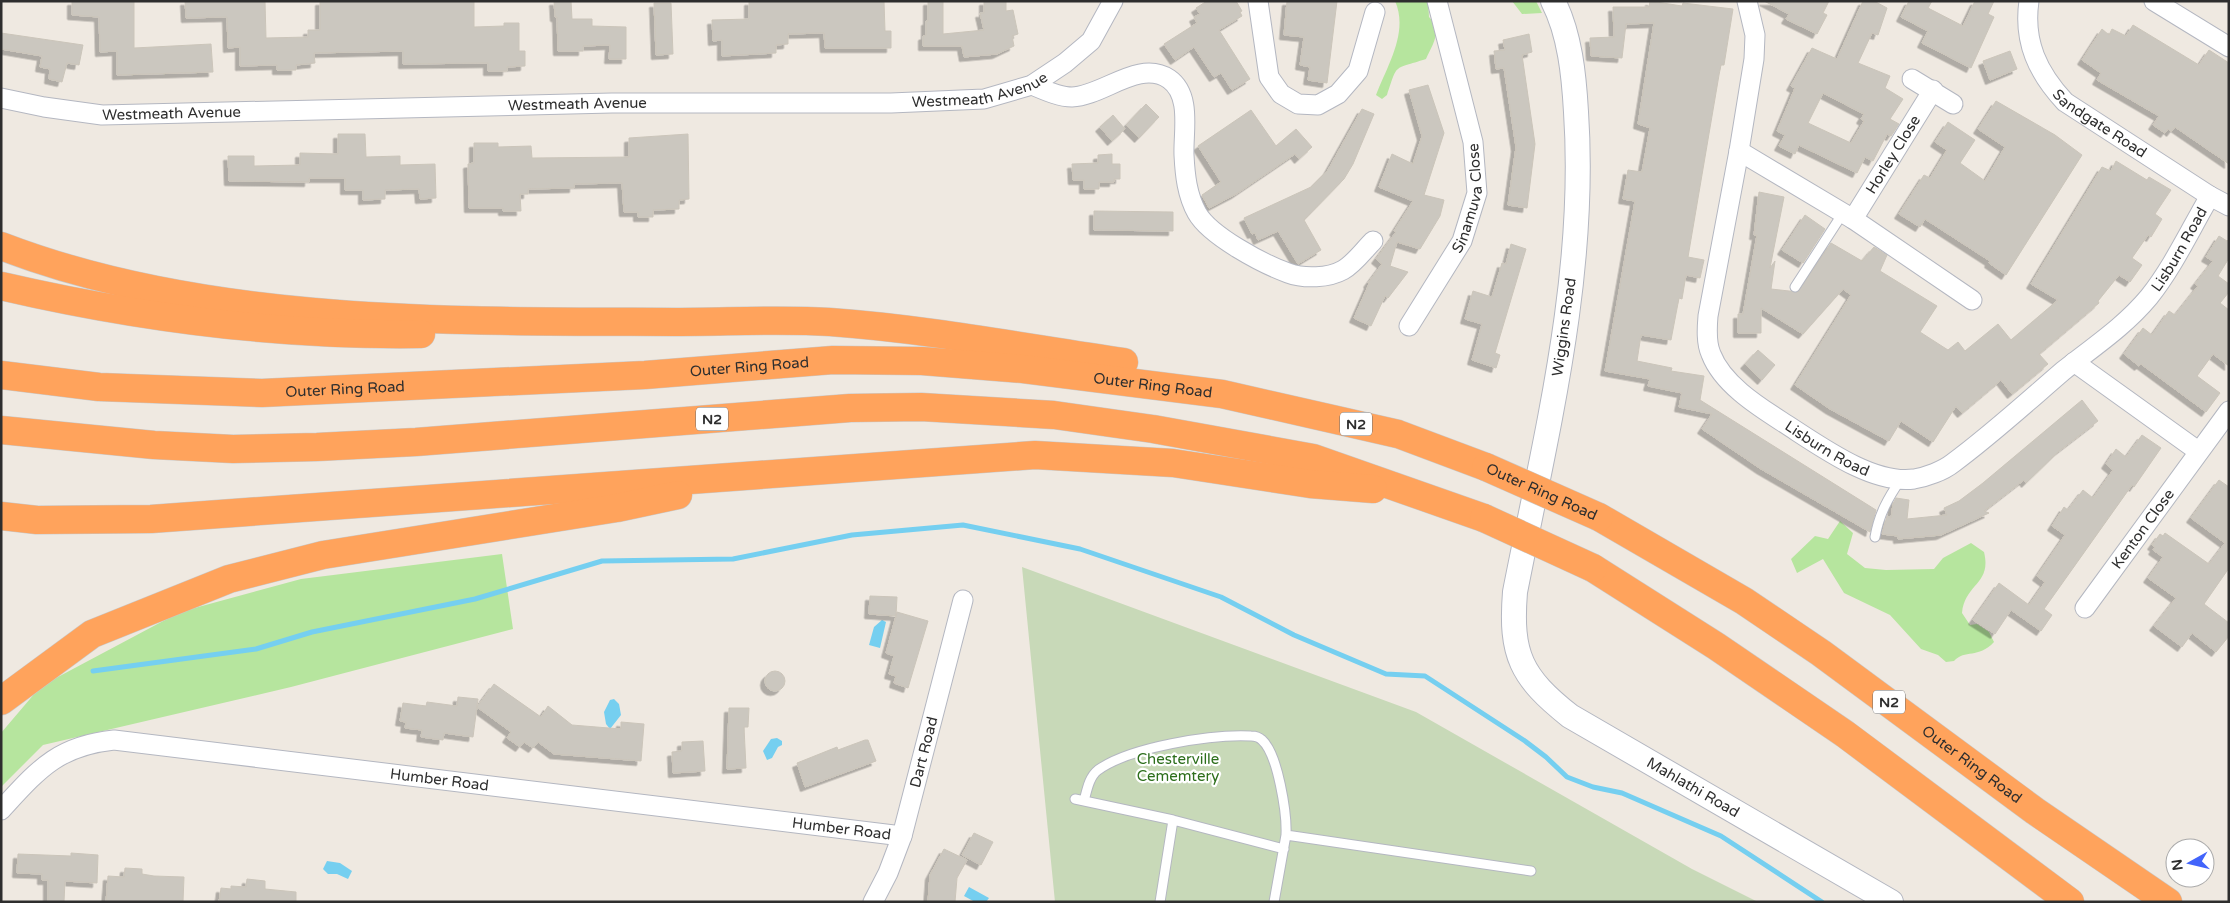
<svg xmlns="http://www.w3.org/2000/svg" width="2230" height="903" font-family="'Varela Round',sans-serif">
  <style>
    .green { fill: #b6e59e }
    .cemetery { fill: #c8d9b8 }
    .water { fill: #75cff0 }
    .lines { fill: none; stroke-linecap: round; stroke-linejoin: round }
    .stream { stroke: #75cff0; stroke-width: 5 }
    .building { fill: #cbc7bf; stroke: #cbc5ba; fill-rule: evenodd; filter: url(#shadow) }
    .service-casing { stroke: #b4b7c1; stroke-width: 11 }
    .minor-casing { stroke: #b4b7c1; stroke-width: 21 }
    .tertiary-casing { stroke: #b4b7c1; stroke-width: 26 }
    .motorway-casing { stroke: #c9c9c9; stroke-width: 29 }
    .service { stroke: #fff; stroke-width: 9 }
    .minor { stroke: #fff; stroke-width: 19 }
    .tertiary { stroke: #fff; stroke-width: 24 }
    .motorway { stroke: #ffa35c; stroke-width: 28 }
    .motorway-bridge-casing { stroke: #c9c9c9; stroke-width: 29; stroke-linecap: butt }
    .motorway-bridge { stroke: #ffa35c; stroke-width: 28 }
    .labels { text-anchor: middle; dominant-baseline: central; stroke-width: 4.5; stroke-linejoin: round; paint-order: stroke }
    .shield { fill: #fff; stroke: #6d6d6d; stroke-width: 1 }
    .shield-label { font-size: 14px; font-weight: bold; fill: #2e2e2e }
    .street-label { font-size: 15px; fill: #2e2e2e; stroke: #fff }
    .park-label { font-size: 15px; fill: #2c6e1b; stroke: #fff }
  </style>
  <defs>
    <filter id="shadow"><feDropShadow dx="-4.5" dy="4.5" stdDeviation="0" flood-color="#0004"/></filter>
  </defs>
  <rect width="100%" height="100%" fill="#efe9e1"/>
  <path class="green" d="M1395,1H1428L1429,17C1443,31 1433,43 1426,59C1392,70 1398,63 1387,95L1382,99L1376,95C1387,66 1409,32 1395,1Z
    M1512,1H1536L1542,13L1522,14Z
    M1840,521L1853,533L1847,554L1865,568L1886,570L1934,569L1943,558L1971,543L1984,552C1992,585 1965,583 1962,613L1970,625L1977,624L1989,632L1994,642C1978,659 1965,649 1954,661L1946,662L1938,655L1921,649L1890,615L1844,593L1823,559L1797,573L1791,559L1815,536L1828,539Z
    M502,554L513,629L291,687L43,745L1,787V733L41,686L180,612L301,579Z"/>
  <path class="cemetery" d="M1022,567L1416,712L1692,869L1758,902H1055Z"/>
  <path class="water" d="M882,620L886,622L880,648L869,645L874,627Z
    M614,699L619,704L621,715L610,729L606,724L604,712L610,700Z
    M777,738L782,741V745L778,747L772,758L767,760L763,751L771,739Z
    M327,861L340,863L352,871L348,879L337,874H328L323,869Z
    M969,887L989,898L986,902H975L964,896Z"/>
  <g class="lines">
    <path class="stream" d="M93,671L256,649L312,632L475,599L602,561L733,559L852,535L963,525L1080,549L1221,597L1294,635L1386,674L1425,676L1525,741L1546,757L1567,777L1593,787L1622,793L1721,836L1822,902"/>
  </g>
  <path class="building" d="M72,1H134V48L211,44L213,72L117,75V51L100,52L99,17L72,15Z
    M185,1H265L266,38L308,37V30H320V1H474V27L504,26V23H519V51H525V66L507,67V71H488V63L403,64V51L314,53L315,63L296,65V70H277V65L240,66V47L228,48L227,17L186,18Z
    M554,1H571L572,19H592V26L626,27V59H609L610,45L583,46V51H558L557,17H555Z
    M749,1H884L885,31H891V48H825L824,33L788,34V44L776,45V53L722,56V40L713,41L712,20L749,19Z
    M928,1H943V34L984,30L980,13H984V1H1006V11L1013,10L1018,34L1012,36L1014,46L997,54L964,57L962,46H923V36L926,35V21H928Z
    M1207,1H1236L1242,11L1240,12L1242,16L1219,30L1250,79L1232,90L1221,73L1214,77L1194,47L1175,60L1164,44L1197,23L1194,17L1200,14L1196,8Z
    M1287,1H1337L1327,83L1308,80L1310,67L1300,65L1304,37L1284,35Z
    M1650,1L1682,6L1683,3L1733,9L1724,65H1721L1719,75L1688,257L1704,260L1700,278L1686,275L1682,299L1679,298L1671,340L1641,335L1637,361L1672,368L1671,371L1704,376L1700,400L1876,510L1870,532L1761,469L1702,429L1712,414L1679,407L1682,393L1648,386L1650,379L1605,371L1635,201L1623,199L1628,170L1642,172L1650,128L1638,124L1654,23L1626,24L1622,58L1591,56L1590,38L1614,37L1613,7H1649Z
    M1764,1H1829L1823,13L1827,15L1817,34L1786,19L1789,14Z
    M1863,1H1874L1887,8L1878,35L1872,33L1858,63L1890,76L1885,88L1903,99L1890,119L1899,124L1891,136L1887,134L1873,161L1865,157L1857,173L1799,145L1795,154L1779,146L1785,135L1777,131L1795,88L1791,86L1812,48L1837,59ZM1823,93L1864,114L1861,119L1864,121L1851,143L1808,123Z
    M1909,1H1932L1928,8L1963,26L1975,1H1994L1988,14L1994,17L1971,68L1922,43L1928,31L1901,17Z
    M654,3H671L673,54L656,55Z
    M2133,25L2199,65L2209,50L2229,63V164L2175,127L2171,132L2168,129L2165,133L2153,125L2159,116L2097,80L2101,73L2082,60L2102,29L2109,35L2112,29L2126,36Z
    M1,33L83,45L79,65L67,63L62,82L49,79L50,69L40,67L42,56L1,49Z
    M1529,34L1532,52L1522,55L1535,144L1527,208L1508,205L1516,147L1504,68L1496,69L1494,51L1505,50L1503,40Z
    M2010,51L2017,69L1990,80L1983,61Z
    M1428,85L1444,133L1424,195L1444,200L1440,216L1420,249L1397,242L1390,266L1408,272L1388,298L1385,296L1371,326L1354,318L1369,284L1368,283L1382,264L1376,259L1396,232L1394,231L1413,201L1379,187L1392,154L1413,164L1422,136L1409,90Z
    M1996,101L2055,135L2082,155L2006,275L1989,263L1990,261L1925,219L1920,227L1899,214L1924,175L1930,178L1947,150L1935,142L1948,122L1975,140L1960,163L1985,181L2005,147L1978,129Z
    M1146,104L1159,117L1139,138L1126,125Z
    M1362,109L1374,114L1353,164L1344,179L1304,220L1321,250L1298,264L1278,231L1258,240L1255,233L1252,234L1244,218L1311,187L1328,170Z
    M1251,110L1276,146L1296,129L1312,147L1299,159L1295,154L1236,194L1209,208L1202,195L1221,182L1198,146Z
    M1113,115L1125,129L1112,141L1100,127Z
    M338,134H365L366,157L400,156V165L435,164L436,198L420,199L419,189L385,190V199L363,200V190H345V178H309V182L229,181L228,156H254V166L300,165V153L338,154Z
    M688,134L689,199L679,200V209L653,210V217H638V212H624L622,183L574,184V188L528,189V194H520L521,211H503V208H469L468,164L474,163V143H498V147L531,146L532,158L629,157V138Z
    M1112,154V164H1120V179H1114V182H1099V189H1084V180H1073L1072,164L1098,163V155Z
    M2116,161L2147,180L2149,177L2171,190L2155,214L2162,219L2151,237L2148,235L2132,258L2142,265L2130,282L2119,275L2098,301L2099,303L2039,354L2048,364L2012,394L2001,380L1962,413L1956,406L1933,442L1901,421L1889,441L1830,409L1795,385L1851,295L1843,289L1803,334L1761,308V333H1738V314H1743L1757,235H1754L1759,192L1784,197L1770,268L1775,261L1771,289L1798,292L1831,243L1862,261L1874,247L1887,255L1880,271L1937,306L1920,332L1948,350L1958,342L1965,351L1998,324L2011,340L2058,300L2031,284L2102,167L2111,171Z
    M1094,211L1173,212V231L1094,230Z
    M1805,215L1825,229L1803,263L1782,250Z
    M2219,236L2227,241L2229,239V258L2218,276L2229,284V292L2220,303L2229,310V366L2213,354L2197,376L2220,393L2206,412L2141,364L2139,366L2124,354L2143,328L2152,335L2169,311L2175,315L2198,286L2195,284L2213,261L2206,257Z
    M1511,244L1526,249L1495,353L1500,355L1496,368L1472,360L1482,324L1465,319L1473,291L1492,297L1502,263L1506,264Z
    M1758,350L1775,365L1762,380L1745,364Z
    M2082,400L2098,421L2059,451L2026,483L2024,480L1984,511L1989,513L1941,535L1898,539V536L1882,534L1887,516L1891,518L1893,504L1896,498L1909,500L1907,519L1947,515L1944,508L1959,501L1983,483Z
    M2142,435L2161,448L2134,487L2132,485L2044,609L2052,615L2041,631L2011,610L1995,634L1973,620L1999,583L2029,605L2045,582L2037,576L2065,535L2052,526L2064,507L2068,510L2083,490L2093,498L2113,470L2106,464L2116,449L2126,457Z
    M2219,480L2229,487V568L2204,604L2229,623V636L2216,652L2192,633L2182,647L2154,626L2176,598L2148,578L2163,557L2153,550L2155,547L2152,545L2160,534L2163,536L2165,533L2209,564L2225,543L2191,518Z
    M870,596L897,597L896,616L869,614Z
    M897,612L928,621L908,688L894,683L896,676L889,674L894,656L886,653Z
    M765 681a10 10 0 1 1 20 0a10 10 0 1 1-20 0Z
    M494,684L541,717L548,706L572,725L621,729V722L644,724L641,761L554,754L538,742L533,748L524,742L520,747L507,738L511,732L477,707Z
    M458,697L478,699L473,737L444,733L443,740L421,737L422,730L405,728L406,722L400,721L403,703L426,706L427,702L457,706Z
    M729,708H749L748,727H744L746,768L727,769Z
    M865,740H868L876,761L805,787L797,763L837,747L838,750Z
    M703,741L705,771L673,773L672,752L682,751V742Z
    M974,833L993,842L981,865L962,855Z
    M944,849L967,860L957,878L955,902H928L930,875Z
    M71,853L98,855L97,883L65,881L64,902H48V880H42V874L17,873L18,854L71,856Z
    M125,868L142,869V874L154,876L184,877L183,902H106L108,876L124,877Z
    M247,879L265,881V889L296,892V902H219L221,888L231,889V886L246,887Z"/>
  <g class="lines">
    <defs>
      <path id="service" d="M1795,287L1843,213
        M1875,537C1879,514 1888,498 1901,479
        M1075,799L1173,820L1284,849
        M1084,801C1087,790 1089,777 1098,770C1130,747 1212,734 1251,736C1256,736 1259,737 1262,740C1278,754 1287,814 1286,835
        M1160,902L1173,820
        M1274,902L1286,835L1531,871"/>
      <g id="minor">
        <path d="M1258,1L1269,77L1281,94L1298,104L1318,105L1338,94L1358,71L1375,12"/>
        <path id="s1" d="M1747,1L1755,35L1754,59L1739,151L1708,316C1707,328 1706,343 1711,354C1722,383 1756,405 1781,421C1816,443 1871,485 1914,479C1926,477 1943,471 1953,463C1991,435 2027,402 2063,371C2093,347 2124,327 2149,297C2173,267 2190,230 2210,196"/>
        <path id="s2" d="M2029,1C2023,42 2038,73 2065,102L2210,196L2229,206"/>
        <path d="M2154,1L2229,47"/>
        <path d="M1912,79L1953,104"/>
        <path d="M1032,85C1044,90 1059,97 1072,97C1103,96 1139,59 1169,79C1192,95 1183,132 1184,155C1185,175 1187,195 1197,213C1210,236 1263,264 1288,273C1304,279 1329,278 1343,270C1354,264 1364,250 1373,241"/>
        <path id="s3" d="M1,98L44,107L102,115L612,103H891L984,99L1032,85L1065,63L1091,41L1113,1"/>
        <path d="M1739,151L1853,219L1972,300"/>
        <path id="s4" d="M1853,219L1933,90"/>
        <path id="s5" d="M1409,326L1462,241L1477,193L1473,142L1437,1"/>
        <path d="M2074,362L2198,451"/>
        <path id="s6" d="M2085,608L2229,411"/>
        <path id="s7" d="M1,810C38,770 57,746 114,740L902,836"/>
        <path id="s8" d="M873,902L888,873L902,836L963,600"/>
      </g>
      <g id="tertiary">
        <path id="s9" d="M1553,1C1570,34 1574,76 1576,112C1587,275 1546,434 1515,592C1510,655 1521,677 1570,716L1891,902"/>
      </g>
      <g id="motorway">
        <path d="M1,246C209,326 457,321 676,322C727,322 779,319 830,322C928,329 1027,348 1124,362"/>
        <path d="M1,286C139,318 279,336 421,334"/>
        <path id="s10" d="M1,375L99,387L262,393L645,375L833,360L922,361L1023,369L1222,394L1398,434L1486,467"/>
        <path d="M1,430L154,445L233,449L317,447L416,442L850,408L921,407L1054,415L1153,429L1313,458L1484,518"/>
        <path d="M1,516L37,520L151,519L1035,455L1173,463L1310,484L1373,489"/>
        <path id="s11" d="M1599,517L1744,601L1821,653L2035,811L2168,902"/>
        <path d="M1593,568L1716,646L1845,734L2070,902"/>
        <path d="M1,701L92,634L229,579L323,555L617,508L678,495"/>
      </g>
    </defs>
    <use href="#service" class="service-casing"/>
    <use href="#minor" class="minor-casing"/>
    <use href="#tertiary" class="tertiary-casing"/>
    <use href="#motorway" class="motorway-casing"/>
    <use href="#service" class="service"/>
    <use href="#minor" class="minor"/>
    <use href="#tertiary" class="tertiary"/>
    <use href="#motorway" class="motorway"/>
    <defs>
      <g id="motorway-bridge">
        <path id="s12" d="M1486,467L1599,517"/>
        <path d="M1484,518L1593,568"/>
      </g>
    </defs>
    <use href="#motorway-bridge" class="motorway-bridge-casing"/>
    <use href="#motorway-bridge" class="motorway-bridge"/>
  </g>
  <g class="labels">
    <g class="shield">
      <rect x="696" y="407.5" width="32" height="23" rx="4"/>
      <rect x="1340" y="412.5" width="32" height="23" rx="4"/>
      <rect x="1873" y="690.5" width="32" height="23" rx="4"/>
    </g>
    <g class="shield-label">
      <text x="712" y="419">N2</text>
      <text x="1356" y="424">N2</text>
      <text x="1889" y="702">N2</text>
    </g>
    <g class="street-label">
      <text stroke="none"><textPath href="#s3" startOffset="982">Westmeath Avenue</textPath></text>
      <text stroke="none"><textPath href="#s3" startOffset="578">Westmeath Avenue</textPath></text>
      <text stroke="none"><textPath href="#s3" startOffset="172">Westmeath Avenue</textPath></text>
      <text stroke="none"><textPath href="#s2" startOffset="152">Sandgate Road</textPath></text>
      <text stroke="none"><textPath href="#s4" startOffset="76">Horley Close</textPath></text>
      <text stroke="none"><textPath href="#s5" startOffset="144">Sinamuva Close</textPath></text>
      <text stroke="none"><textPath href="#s1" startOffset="961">Lisburn Road</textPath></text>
      <text transform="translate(1564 327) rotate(-82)">Wiggins Road</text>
      <text stroke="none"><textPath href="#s10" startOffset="750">Outer Ring Road</textPath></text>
      <text stroke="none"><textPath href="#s10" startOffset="1155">Outer Ring Road</textPath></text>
      <text stroke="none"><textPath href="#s10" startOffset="345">Outer Ring Road</textPath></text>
      <text stroke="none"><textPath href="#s1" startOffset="511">Lisburn Road</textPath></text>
      <text stroke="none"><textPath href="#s12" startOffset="61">Outer Ring Road</textPath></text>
      <text stroke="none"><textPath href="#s6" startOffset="98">Kenton Close</textPath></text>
      <text stroke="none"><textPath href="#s8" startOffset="159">Dart Road</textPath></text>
      <text stroke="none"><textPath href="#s11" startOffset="448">Outer Ring Road</textPath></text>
      <text stroke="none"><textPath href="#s7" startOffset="465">Humber Road</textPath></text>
      <text stroke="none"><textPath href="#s9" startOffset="886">Mahlathi Road</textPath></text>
      <text stroke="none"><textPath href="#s7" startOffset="870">Humber Road</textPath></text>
    </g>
    <g class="park-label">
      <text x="1178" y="759">Chesterville<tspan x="1178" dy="17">Cememtery</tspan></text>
    </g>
  </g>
  <rect width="2230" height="903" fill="none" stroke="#2e2e2e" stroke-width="5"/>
  <g transform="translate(2190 863) rotate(262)"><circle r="24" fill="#ffffff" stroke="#ababab"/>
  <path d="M0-4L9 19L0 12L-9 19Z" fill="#4264fb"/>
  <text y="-8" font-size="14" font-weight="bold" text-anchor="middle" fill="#2e2e2e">N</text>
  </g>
</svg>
